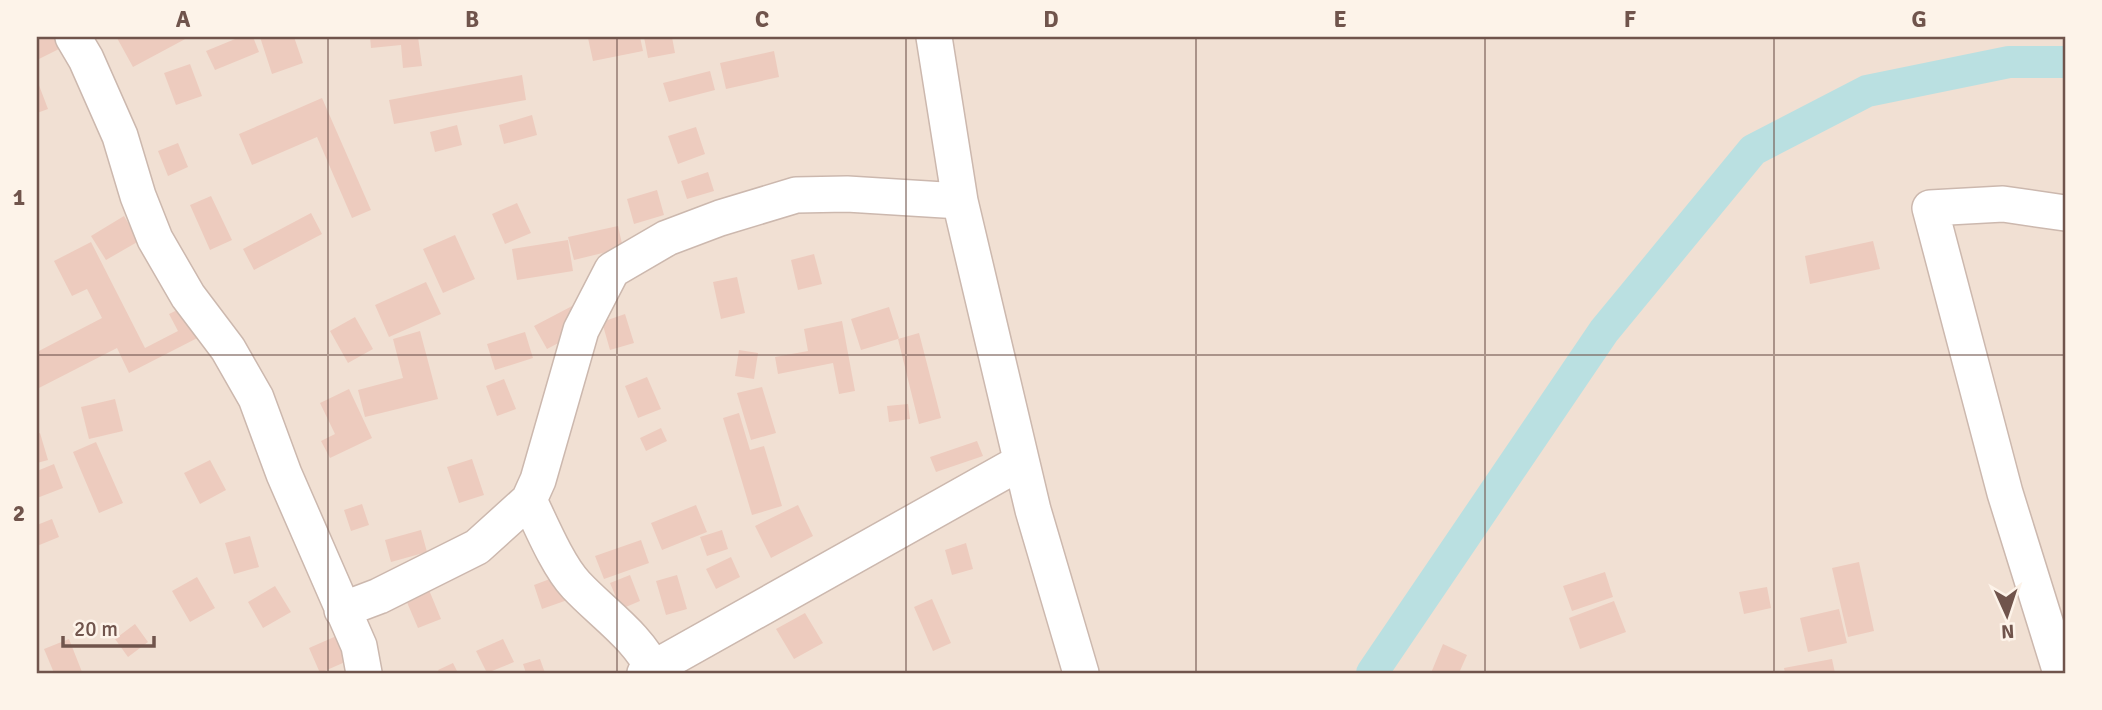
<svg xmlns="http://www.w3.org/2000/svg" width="2102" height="710" font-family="Signika,sans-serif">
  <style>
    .residential { fill: #f1e0d3 }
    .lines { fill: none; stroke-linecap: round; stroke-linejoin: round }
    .canal { stroke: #bae0e1; stroke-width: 32 }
    .building { fill: #edcbbe }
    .minor-casing { stroke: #ccb8ae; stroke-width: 38 }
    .minor { stroke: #fff; stroke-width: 35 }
    .grid { fill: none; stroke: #70544c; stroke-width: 2; stroke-opacity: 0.55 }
    .neatline { fill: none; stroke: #70544c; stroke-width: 2.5 }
    .grid-label { font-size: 23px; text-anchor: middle; font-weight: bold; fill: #70544c }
  </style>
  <rect width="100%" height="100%" fill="#faefe4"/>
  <path class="residential" d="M37,37H2065V673H37Z"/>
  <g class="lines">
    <path class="canal" d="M1372,673L1604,331L1753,150L1867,91L2009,62H2065"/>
  </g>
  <path class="building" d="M39,37H61L65,46L37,60V38Z
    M120,37H189L133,67L117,38Z
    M240,37H253L259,52L215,70L206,51Z
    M260,37H294L303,63L272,74Z
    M370,37H418L422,66L403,68L401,45L371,48Z
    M595,37H640L643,51L593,61L588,38Z
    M644,37H672L675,53L648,58Z
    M774,51L779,77L726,89L720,63Z
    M190,64L202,96L176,105L164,73Z
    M710,71L715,90L669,102L663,83Z
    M522,75L526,100L394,124L389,100Z
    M37,80L48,109L37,113Z
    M322,98L371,210L352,218L317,137L252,165L239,134Z
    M532,115L537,135L504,144L499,125Z
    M457,125L462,145L435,152L430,132Z
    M696,127L705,154L678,164L668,136Z
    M178,143L188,167L168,176L158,151Z
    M708,172L714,191L687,199L681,181Z
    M657,190L664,215L634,224L627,199Z
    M211,196L232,240L210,250L190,205Z
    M517,203L531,233L505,244L492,214Z
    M311,213L322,234L254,270L243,249Z
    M124,216L139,241L106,260L91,236Z
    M618,226L623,248L574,260L568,237Z
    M455,235L475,279L443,293L423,249Z
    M568,240L573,271L517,280L512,249Z
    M1873,241L1880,269L1810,284L1805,256Z
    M91,242L145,348L178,331L169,314L196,301L211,331L129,373L117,348L37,389V352L102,318L87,289L72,296L54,261Z
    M814,254L822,284L798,290L791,260Z
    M737,277L745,313L721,319L713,282Z
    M426,282L441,314L389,337L375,305Z
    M576,304L589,327L547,349L534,326Z
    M889,307L899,338L898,339L919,333L941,418L919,424L898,339L861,350L851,319Z
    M625,314L634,343L610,350L602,322Z
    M355,317L373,349L348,363L330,331Z
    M842,321L855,391L839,394L833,363L778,374L775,357L808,351L804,329Z
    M420,331L438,399L365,417L358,390L403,378L393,339Z
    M525,332L533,358L495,370L487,344Z
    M739,350L758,353L754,379L735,376Z
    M647,377L661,409L638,418L625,386Z
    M504,379L516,409L497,416L486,386Z
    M762,387L776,433L751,440L737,393Z
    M349,389L372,438L330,458L321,441L335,434L320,403Z
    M115,399L123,431L89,439L81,407Z
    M908,404L910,419L889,422L887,406Z
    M739,413L750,450L764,446L782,506L752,515L723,418Z
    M661,428L667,441L646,451L640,438Z
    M40,433L48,460L37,463V434Z
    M977,441L983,456L936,472L930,457Z
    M96,442L123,503L99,513L73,452Z
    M472,459L484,495L459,503L447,467Z
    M210,460L226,490L200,504L184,473Z
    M54,464L63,488L37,498V471Z
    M362,504L369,525L351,531L344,510Z
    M696,505L707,532L662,550L651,523Z
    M798,505L813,536L771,558L755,526Z
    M52,519L59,537L37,546V525Z
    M421,530L427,552L391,562L385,540Z
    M722,530L728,549L707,556L700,537Z
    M250,536L259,567L234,574L225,543Z
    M641,540L649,563L604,579L595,556Z
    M966,543L973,569L952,575L945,550Z
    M731,557L740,577L716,589L706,569Z
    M1859,562L1874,631L1848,637L1832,568Z
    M1605,572L1613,597L1572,611L1563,586Z
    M563,574L573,598L542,609L534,585Z
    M630,575L640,601L621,609L610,583Z
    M677,575L687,609L666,615L656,581Z
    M197,577L215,608L190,622L172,591Z
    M275,586L291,612L263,628L248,602Z
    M1767,587L1771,608L1744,614L1739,592Z
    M429,590L441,619L418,628L406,600Z
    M932,599L951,643L933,651L914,607Z
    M1614,601L1626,632L1580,649L1569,618Z
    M1839,609L1847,643L1808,652L1800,618Z
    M805,613L823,643L794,659L776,629Z
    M135,624L148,642L128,657L115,639Z
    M341,634L352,659L320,673L309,648Z
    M69,639L82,672L54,673L44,649Z
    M503,639L514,662L487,673L476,651Z
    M1443,644L1467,655L1459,673H1431Z
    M540,659L545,673H526L523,664Z
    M1832,659L1835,673H1785L1784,668Z
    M453,663L458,673H440L438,670Z"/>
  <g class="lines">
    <defs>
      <path id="minor" d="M73,37L86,59L120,136L138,196L155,239L188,296L228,349L256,398L284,474L359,646L364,673
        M934,37L960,201L1033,510L1081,673
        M529,500C541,525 558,566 576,585C602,613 639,637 655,673
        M342,610L379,596L477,547L529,500L538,480L581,330L612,270L667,238L720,218L796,195L847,194L960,201
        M645,673L1021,462
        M2061,673L2005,493L1930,208L2003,204L2065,213"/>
    </defs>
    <use href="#minor" class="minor-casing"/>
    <use href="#minor" class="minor"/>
  </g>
  <path class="grid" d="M328,37V673M617,37V673M906,37V673M1196,37V673M1485,37V673M1774,37V673M37,355H2065"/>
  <rect width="2102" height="710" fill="none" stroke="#fdf3e9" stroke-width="77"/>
  <g transform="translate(2007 615) rotate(177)" stroke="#fdf3e9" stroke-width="5" paint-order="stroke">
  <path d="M0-5L12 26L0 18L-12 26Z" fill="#70544c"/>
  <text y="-10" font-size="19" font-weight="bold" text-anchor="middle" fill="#70544c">N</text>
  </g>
  <path d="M63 636v10h91v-10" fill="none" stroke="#70544c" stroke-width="3.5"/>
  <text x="74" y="636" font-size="21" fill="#70544c" stroke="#fdf3e9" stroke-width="5" paint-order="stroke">20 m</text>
  <rect x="38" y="38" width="2026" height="634" class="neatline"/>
  <g class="grid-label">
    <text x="183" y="27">A</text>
    <text x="472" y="27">B</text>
    <text x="762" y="27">C</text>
    <text x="1051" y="27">D</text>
    <text x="1340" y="27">E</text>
    <text x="1630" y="27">F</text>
    <text x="1919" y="27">G</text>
    <text x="19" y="205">1</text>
    <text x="19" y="521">2</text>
  </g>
</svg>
